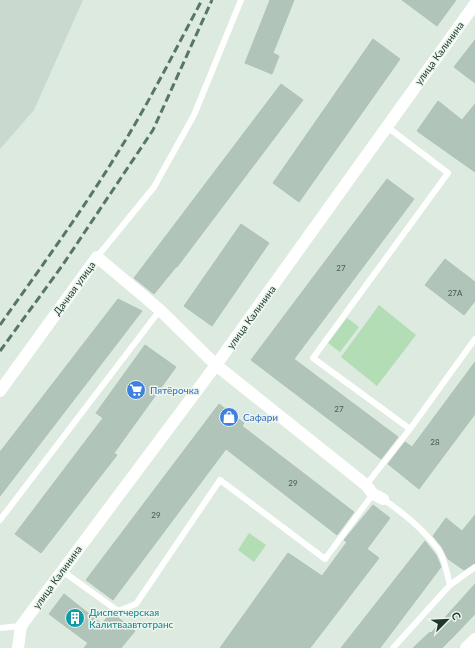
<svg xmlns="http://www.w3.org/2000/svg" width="475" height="648" font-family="Lato,sans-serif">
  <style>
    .built { fill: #cad9cf }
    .green { fill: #b3ddb5 }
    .building { fill: #b1c4b9; stroke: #aec3b6 }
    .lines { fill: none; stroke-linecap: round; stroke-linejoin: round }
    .service { stroke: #fff; stroke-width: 6 }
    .minor { stroke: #fff; stroke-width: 12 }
    .rail { stroke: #577666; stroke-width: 3; stroke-dasharray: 8 4; stroke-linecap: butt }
    .labels { text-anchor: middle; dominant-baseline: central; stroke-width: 3; stroke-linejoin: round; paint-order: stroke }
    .number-label { font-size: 8px; fill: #425c4e }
    .street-label { font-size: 10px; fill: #1d392b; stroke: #ecf6ef }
    .shop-label { font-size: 10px; fill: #366cbe; stroke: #ecf6ef; text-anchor: start }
    .culture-label { font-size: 10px; fill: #0d838f; stroke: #ecf6ef; text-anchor: start }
  </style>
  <rect width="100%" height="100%" fill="#dceae0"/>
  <path class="built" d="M0,0H83L34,110L0,149Z"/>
  <path class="green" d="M379,305L416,335L377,386L341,357Z
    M347,318L359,327L340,352L328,343Z
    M249,533L266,545L254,562L238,550Z"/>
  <path class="building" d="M270,0H294L273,53L279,56L272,74L245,63Z
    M402,0H456L437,26Z
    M373,39L400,59L299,202L273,183Z
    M475,40V83L454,67Z
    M281,84L303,100L177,267H176L154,294L134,278Z
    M438,101L462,120L475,104V172L417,131Z
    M387,179L414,199L294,359L398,437L381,459L251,360Z
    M241,224L269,243L212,326L184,306Z
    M445,259L475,282V301L464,315L425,285Z
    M118,299L142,311L0,496V452Z
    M145,345L176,367L114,453L117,455L41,553L15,534L103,418L96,413Z
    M475,362V414L419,489L388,464L405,442L412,447Z
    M219,404L244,423L242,426L354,512L337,535L226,449L113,600L86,580Z
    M373,505L390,518L367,549L379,558L310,648H220L288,553L322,576L347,542L344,540Z
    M475,515V563L464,570L448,559L442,547L433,536L446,518L462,531Z
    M425,541L436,555L441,567L380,648H341Z
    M475,584V614L454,636L442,648H413L430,632L431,633Z
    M64,594L102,624L111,612L135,631L121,648H84L88,643L49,614Z"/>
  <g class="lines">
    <path class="service" d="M97,257L154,187L194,115L241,0
      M410,429L475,339
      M366,485L410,429L313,358L448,173L386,126
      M383,499C402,512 424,530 438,549C445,558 447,575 450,585L393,648
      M0,520L160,310
      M61,570L118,611L136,604L220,480L325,559L373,494
      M450,585L475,567
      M0,628L21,626"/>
    <path class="minor" d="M0,391L97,257L160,310L216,365L366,485L373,494L383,499
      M18,648L21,626L216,365L475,4
      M466,648L475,639"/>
    <path class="rail" d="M0,325C41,267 83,210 120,149C150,101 175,50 202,0
      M0,351L62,266L153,130L212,0"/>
  </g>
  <defs>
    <symbol id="supermarket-disc" viewBox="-11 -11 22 22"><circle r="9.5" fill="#3f7fe0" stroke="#ecf6ef"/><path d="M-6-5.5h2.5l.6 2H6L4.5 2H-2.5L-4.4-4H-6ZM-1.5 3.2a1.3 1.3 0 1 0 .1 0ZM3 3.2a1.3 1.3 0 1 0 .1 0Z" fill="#fff"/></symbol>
    <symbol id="shop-disc" viewBox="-11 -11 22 22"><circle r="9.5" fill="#3f7fe0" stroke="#ecf6ef"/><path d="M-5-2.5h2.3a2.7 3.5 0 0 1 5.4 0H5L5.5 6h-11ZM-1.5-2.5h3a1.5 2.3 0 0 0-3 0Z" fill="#fff"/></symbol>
    <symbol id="building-disc" viewBox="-11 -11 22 22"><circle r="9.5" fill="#0f9aa8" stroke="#ecf6ef"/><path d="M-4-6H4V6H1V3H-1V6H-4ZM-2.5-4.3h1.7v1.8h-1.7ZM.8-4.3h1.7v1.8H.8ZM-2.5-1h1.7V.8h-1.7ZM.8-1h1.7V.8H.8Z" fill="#fff"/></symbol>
  </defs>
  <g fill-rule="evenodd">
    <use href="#supermarket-disc" x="125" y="379" width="22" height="22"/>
    <use href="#shop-disc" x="218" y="406" width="22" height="22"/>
    <use href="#building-disc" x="64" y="607" width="22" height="22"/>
  </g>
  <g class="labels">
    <g class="number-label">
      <text x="341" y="268">27</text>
      <text x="455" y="293">27А</text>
      <text x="339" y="409">27</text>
      <text x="435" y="442">28</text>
      <text x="293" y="483">29</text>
      <text x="156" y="515">29</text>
    </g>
    <g class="street-label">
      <text transform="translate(439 53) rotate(-54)">улица Калинина</text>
      <text transform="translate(74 288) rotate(-54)">Дачная улица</text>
      <text transform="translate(251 317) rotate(-54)">улица Калинина</text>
      <text transform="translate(57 577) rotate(-54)">улица Калинина</text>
    </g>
    <g class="shop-label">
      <text x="150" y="390">Пятёрочка</text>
      <text x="243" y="417">Сафари</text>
    </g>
    <g class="culture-label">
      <text x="89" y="612">Диспетчерская<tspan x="89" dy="12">Калитваавтотранс</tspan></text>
    </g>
  </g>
  <g transform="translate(447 620) rotate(66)" stroke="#ecf6ef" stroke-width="3" paint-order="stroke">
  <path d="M0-3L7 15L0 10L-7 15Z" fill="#1d392b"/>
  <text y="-6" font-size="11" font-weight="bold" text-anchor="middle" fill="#1d392b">С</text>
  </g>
</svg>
